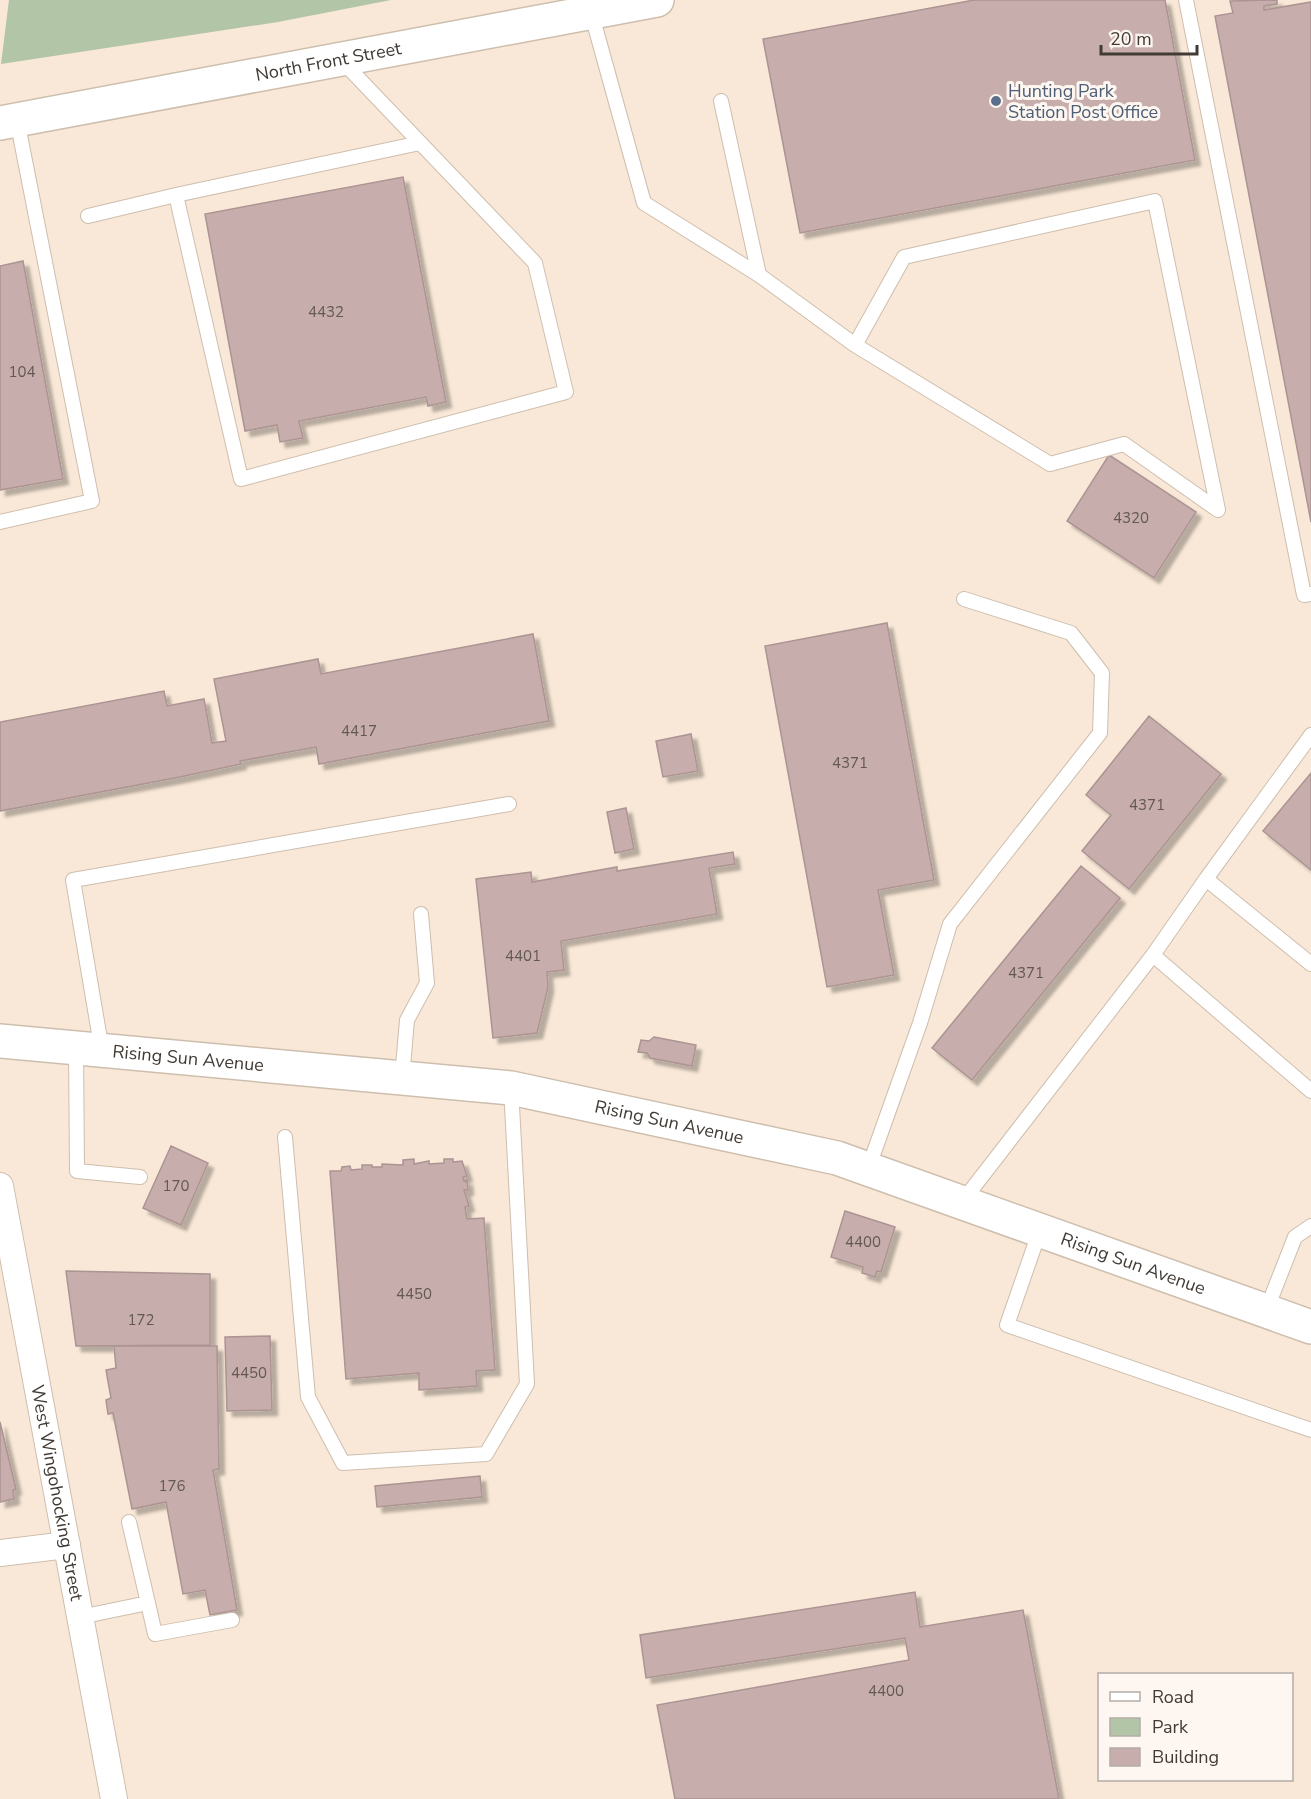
<svg xmlns="http://www.w3.org/2000/svg" width="1311" height="1799" font-family="'Nunito Sans',sans-serif">
  <style>
    .green { fill: #b2c5a6 }
    .building { fill: #c7aead; stroke: #ac9493; stroke-width: 1.5; filter: url(#shadow) }
    .lines { fill: none; stroke-linecap: round; stroke-linejoin: round }
    .lane-casing { stroke: #cebead; stroke-width: 16 }
    .street-casing { stroke: #cebead; stroke-width: 28 }
    .secondary-casing { stroke: #cebead; stroke-width: 36 }
    .lane { stroke: #fff; stroke-width: 14 }
    .street { stroke: #fff; stroke-width: 26 }
    .secondary { stroke: #fff; stroke-width: 33 }
    .service-dot { fill: #5c6f8a; stroke: #fef7f1; stroke-width: 2 }
    .labels { text-anchor: middle; dominant-baseline: central; stroke-width: 6; stroke-linejoin: round; paint-order: stroke }
    .number-label { font-size: 15px; fill: #635853 }
    .street-label { font-size: 18px; fill: #423b35; stroke: #fef7f1 }
    .service-label { font-size: 18px; fill: #4e5e75; stroke: #fef7f1; text-anchor: start }
  </style>
  <defs>
    <filter id="shadow"><feDropShadow dx="5.5" dy="5.5" stdDeviation="1.5" flood-color="#0004"/></filter>
  </defs>
  <rect width="100%" height="100%" fill="#f9e8d7"/>
  <path class="green" d="M9,0H391L278,22L1,64Z"/>
  <path class="building" d="M974,0H1165L1195,160L800,233L763,39Z
    M1277,0V4L1264,6V10L1311,2V522L1215,16L1233,13L1230,1Z
    M403,177L446,402L428,406L426,397L299,421L303,438L280,442L277,425L245,431L205,214Z
    M23,261L63,479L0,490V266Z
    M1109,455L1196,512L1154,578L1067,521Z
    M887,623L934,880L878,890L894,975L827,987L765,646Z
    M533,634L549,721L319,764L316,747L240,761L241,764L180,777L0,811V722L164,691L167,706L204,699L212,743L226,741L214,679L318,659L321,674Z
    M1149,716L1221,774L1129,889L1082,851L1111,815L1086,795Z
    M691,734L698,771L663,777L656,741Z
    M1311,773V870L1263,831Z
    M626,808L634,849L615,853L607,812Z
    M733,852L735,864L709,868L717,914L561,941L564,970L547,972L548,987L537,1033L493,1038L476,879L531,872L532,882L617,867V871Z
    M1081,866L1120,898L972,1080L932,1048Z
    M654,1037L696,1045L692,1066L650,1058L647,1053L638,1052L641,1040L649,1041Z
    M171,1146L208,1163L181,1225L143,1208Z
    M414,1159V1164L429,1161V1164L444,1163V1159H453V1162L462,1161L467,1176L463,1177L464,1181L467,1180L468,1190H464L469,1206L465,1207L467,1219L484,1218L495,1370L476,1371L477,1386L419,1390V1373L346,1379L330,1171H341L342,1167L350,1166L351,1170L362,1169V1165H372V1167H382V1164L403,1165V1160Z
    M845,1211L895,1227L881,1272L877,1271L875,1277L862,1273L863,1267L831,1257Z
    M66,1271L210,1274V1345L76,1346Z
    M270,1336L272,1410L227,1411L225,1337Z
    M114,1346H217L219,1469L213,1470L237,1610L210,1615L205,1590L183,1594L166,1502L132,1509L113,1413L108,1414L106,1400L111,1398L106,1370L116,1368Z
    M0,1422L16,1489L13,1490L14,1499L0,1502Z
    M480,1476L482,1497L377,1507L375,1486Z
    M915,1592L920,1627L1023,1610L1059,1799H675L657,1705L909,1660L905,1638L646,1678L640,1635Z"/>
  <g class="lines">
    <defs>
      <path id="lane" d="M1186,0L1304,595L1311,594
        M591,12L644,203L759,275L855,345L1050,464L1124,444L1218,510L1155,201L904,257L855,345
        M721,101L759,275
        M176,195L420,143
        M88,216L176,195L241,479L566,392L535,263L342,61
        M0,522L92,501L17,120
        M1206,879L1311,735
        M1153,955L1311,1091
        M76,1049L77,1171L140,1177
        M102,1051L73,880L509,804
        M402,1078L407,1020L427,983L421,914
        M285,1137L308,1397L343,1463L486,1454L527,1384L511,1088
        M868,1169L920,1023L950,924L1100,733L1102,673L1071,633L964,599
        M962,1202L1153,955L1206,879L1311,964
        M1040,1230L1007,1325L1311,1430
        M1266,1311L1295,1237L1311,1226
        M148,1603L155,1634L232,1620
        M80,1617L148,1603L129,1522"/>
      <g id="street">
        <path id="s1" d="M0,1186L114,1799"/>
        <path d="M0,1553L67,1545"/>
      </g>
      <g id="secondary">
        <path id="s2" d="M0,123L657,0"/>
        <path id="s3" d="M0,1041L511,1088L837,1158L1311,1327"/>
      </g>
    </defs>
    <use href="#lane" class="lane-casing"/>
    <use href="#street" class="street-casing"/>
    <use href="#secondary" class="secondary-casing"/>
    <use href="#lane" class="lane"/>
    <use href="#street" class="street"/>
    <use href="#secondary" class="secondary"/>
  </g>
  <circle class="service-dot" cx="996" cy="101" r="6"/>
  <g class="labels">
    <g class="number-label">
      <text x="326" y="312">4432</text>
      <text x="22" y="372">104</text>
      <text x="1131" y="518">4320</text>
      <text x="359" y="731">4417</text>
      <text x="850" y="763">4371</text>
      <text x="1147" y="805">4371</text>
      <text x="523" y="956">4401</text>
      <text x="1026" y="973">4371</text>
      <text x="176" y="1186">170</text>
      <text x="863" y="1242">4400</text>
      <text x="414" y="1294">4450</text>
      <text x="141" y="1320">172</text>
      <text x="249" y="1373">4450</text>
      <text x="172" y="1486">176</text>
      <text x="886" y="1691">4400</text>
    </g>
    <g class="street-label">
      <text stroke="none"><textPath href="#s2" startOffset="334">North Front Street</textPath></text>
      <text stroke="none"><textPath href="#s3" startOffset="189">Rising Sun Avenue</textPath></text>
      <text stroke="none"><textPath href="#s3" startOffset="675">Rising Sun Avenue</textPath></text>
      <text stroke="none"><textPath href="#s3" startOffset="1161">Rising Sun Avenue</textPath></text>
      <text stroke="none"><textPath href="#s1" startOffset="312">West Wingohocking Street</textPath></text>
    </g>
    <g class="service-label">
      <text x="1008" y="91">Hunting Park<tspan x="1008" dy="21">Station Post Office</tspan></text>
    </g>
  </g>
  <rect x="1098" y="1673" width="195" height="108" fill="#fef7f1" stroke="#b3aca6" stroke-width="1.5"/>
  <rect x="1110" y="1692" width="30" height="9" fill="#ffffff" stroke="#b3aca6" stroke-width="1.5"/>
  <text x="1152" y="1703" font-size="18" fill="#423b35">Road</text>
  <rect x="1110" y="1718" width="30" height="18" fill="#b2c5a6" stroke="#b3aca6" stroke-width="1.5"/>
  <text x="1152" y="1733" font-size="18" fill="#423b35">Park</text>
  <rect x="1110" y="1748" width="30" height="18" fill="#c7aead" stroke="#b3aca6" stroke-width="1.5"/>
  <text x="1152" y="1763" font-size="18" fill="#423b35">Building</text>
  <path d="M1101 45v9h96v-9" fill="none" stroke="#423b35" stroke-width="3"/>
  <text x="1110" y="45" font-size="18" fill="#423b35" stroke="#fef7f1" stroke-width="4.5" paint-order="stroke">20 m</text>
</svg>
